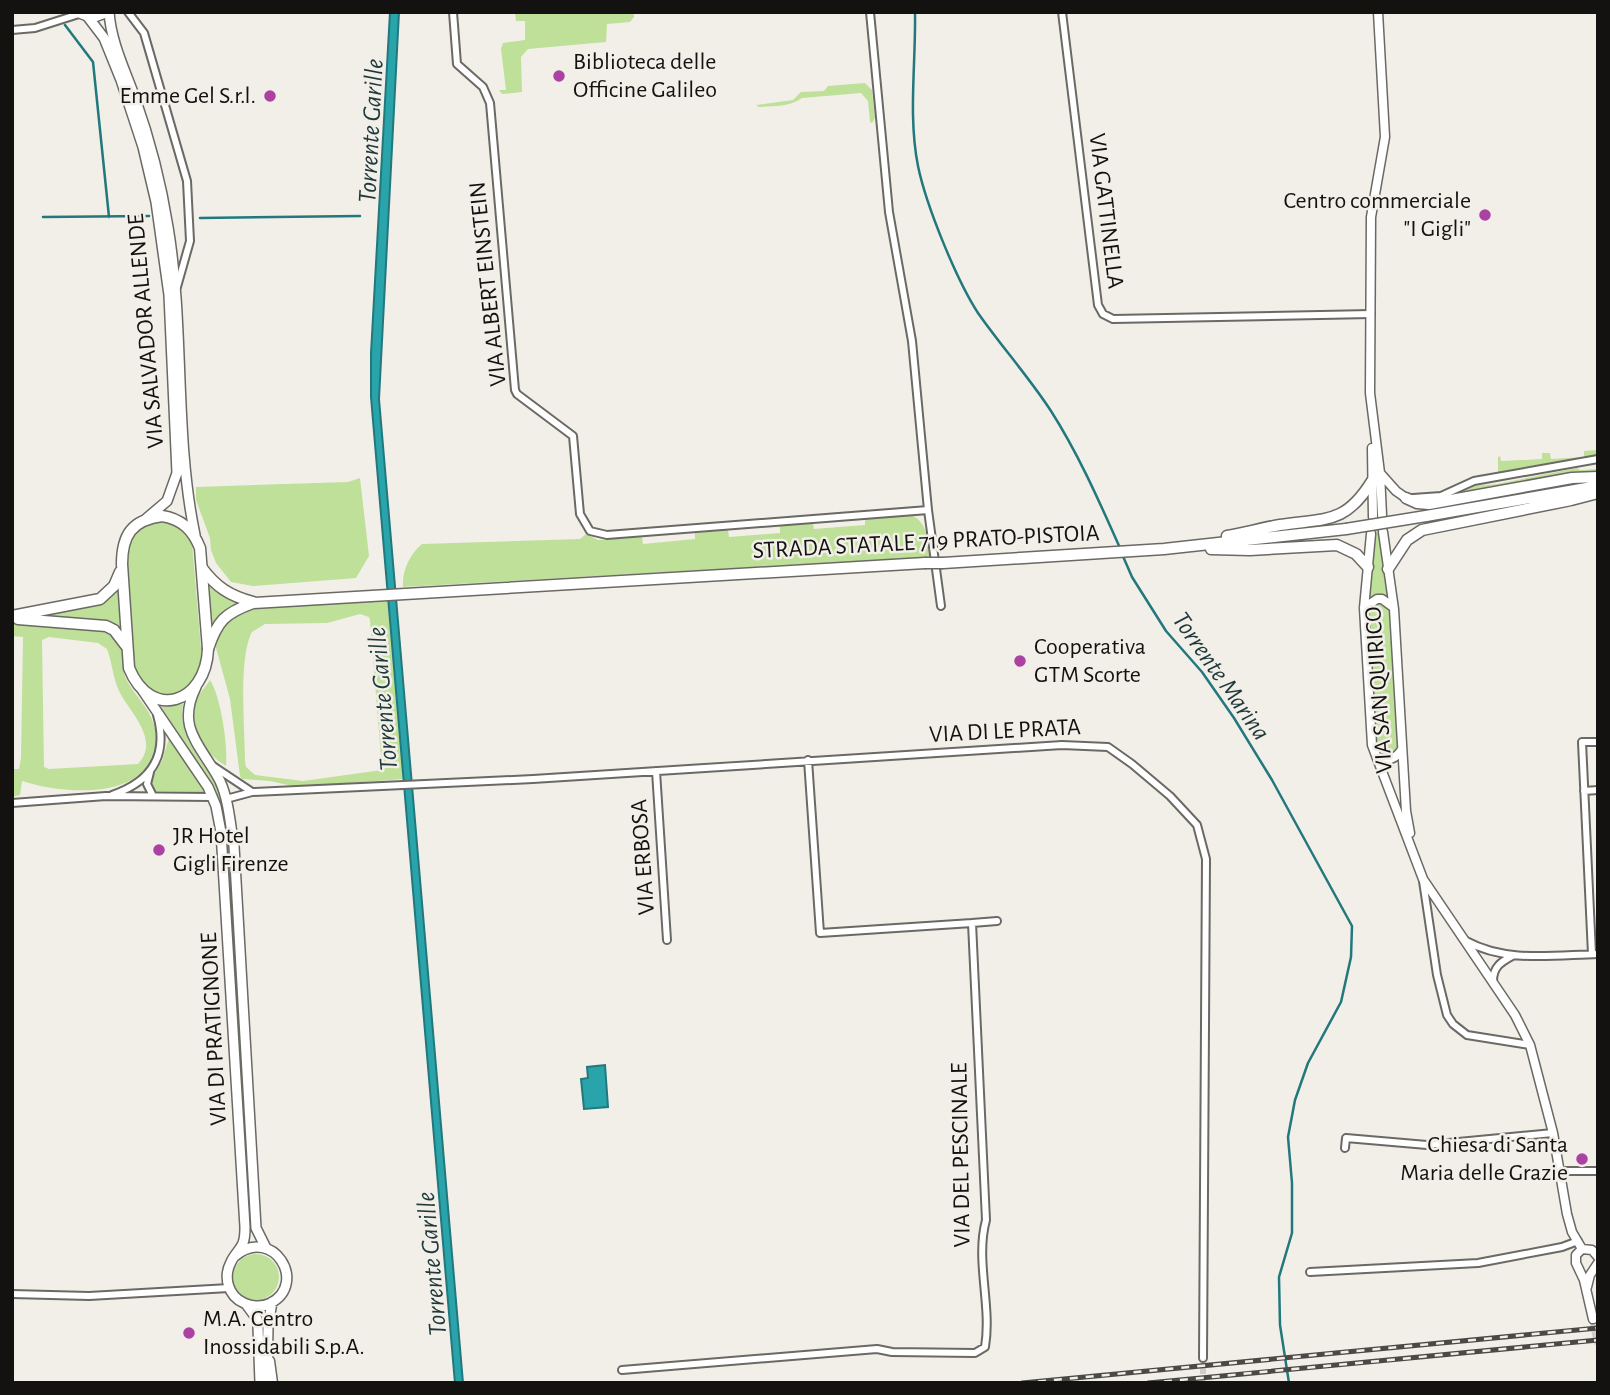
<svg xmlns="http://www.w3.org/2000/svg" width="1610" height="1395" font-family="'Alegreya Sans',sans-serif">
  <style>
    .green { fill: #bee099; fill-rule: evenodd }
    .water { fill: #28a4aa; stroke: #22787c; stroke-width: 2 }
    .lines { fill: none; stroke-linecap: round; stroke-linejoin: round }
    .stream { stroke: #22787c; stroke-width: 2.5 }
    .minor-tunnel { stroke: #d1cec8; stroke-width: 6; stroke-dasharray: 6 3; stroke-linecap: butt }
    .tertiary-tunnel { stroke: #d1cec8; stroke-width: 8; stroke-dasharray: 8 4; stroke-linecap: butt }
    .minor-casing { stroke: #6b6964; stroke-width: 10 }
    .tertiary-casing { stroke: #6b6964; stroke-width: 11 }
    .secondary-casing { stroke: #6b6964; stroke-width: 12 }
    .primary-casing { stroke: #6b6964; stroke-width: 13 }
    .trunk-casing { stroke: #6b6964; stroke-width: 13 }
    .minor { stroke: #fff; stroke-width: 6 }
    .tertiary { stroke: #fff; stroke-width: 8 }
    .secondary { stroke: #fff; stroke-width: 9 }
    .primary { stroke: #fff; stroke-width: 10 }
    .trunk { stroke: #fff; stroke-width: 10 }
    .rail-casing { stroke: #4b4946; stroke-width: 5 }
    .rail { stroke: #f2efe9; stroke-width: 2.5; stroke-dasharray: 8; stroke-linecap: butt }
    .trunk-bridge-casing { stroke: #6b6964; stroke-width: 13; stroke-linecap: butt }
    .trunk-bridge { stroke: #fff; stroke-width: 10 }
    .poi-dot { fill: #ab41a2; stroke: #f2efe9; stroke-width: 2.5 }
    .labels { text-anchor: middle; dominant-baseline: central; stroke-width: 5; stroke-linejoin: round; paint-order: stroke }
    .poi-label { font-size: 24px; fill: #131210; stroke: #f2efe9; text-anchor: start }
    .street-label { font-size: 24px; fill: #131210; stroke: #f2efe9 }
    .water-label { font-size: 26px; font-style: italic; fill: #1f383a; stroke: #f2efe9 }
  </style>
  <rect width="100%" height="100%" fill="#f2efe9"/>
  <path class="green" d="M515,12H634V17L630,22L607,24L606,42L528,49L521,57L522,92L502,94L499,90H506L501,49L503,43L525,40V21H516Z
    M865,83L872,90L875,118L872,123L870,122L868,101L861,93L802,98C790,107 774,106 759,107L756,105L793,100L801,92L824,91L828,86Z
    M1598,450L1597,455L1501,473L1498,472V457L1500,456L1501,461L1542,459V453H1550L1551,459L1584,457V451Z
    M1577,468L1580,470L1598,469V474L1460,494L1474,486L1497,484Z
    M360,478L369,556L356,578L253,586L231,582L216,563L211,550L210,538L196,500V487L348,482Z
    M1376,513H1378L1391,600L1368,601Z
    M910,515C926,519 930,542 930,557L403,587C402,570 410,554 422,544L580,539L586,534L598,540L642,537L643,544L695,539V533L728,530L729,537L780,533V526L813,523L814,529L865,525V519Z
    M160,522C175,523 185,529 192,542L201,649C201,658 202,668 198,676C183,703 143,698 134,669C132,661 133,650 133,641C131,616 130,590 128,565C128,542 135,526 160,522Z
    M209,584L223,596L240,603L225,612L211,627Z
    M115,591H118L120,632L27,617L106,599Z
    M389,599L403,779L297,787L270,781L242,779L240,776L230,699L215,644C220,625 232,615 251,609ZM360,614L369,617L370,620L382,770L303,781L255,775L246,767L245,761C245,729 238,658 252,632L265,624L327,623Z
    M1380,602L1391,610L1399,746L1398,750L1389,757L1381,755L1376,749L1368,614L1370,607Z
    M30,623L109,631C112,634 117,639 119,643C125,653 121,668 126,679C134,695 149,707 154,725C157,734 156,748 152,756C136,801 58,793 22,781L20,795L12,797V769H19L21,758L23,637L12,636V624ZM49,637L98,643L107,649C112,662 113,678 119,691C129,712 161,739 138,764L49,769L44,767L42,640Z
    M210,680C221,697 228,746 226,766C206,753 185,729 194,704C197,695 205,688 210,680Z
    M183,704C177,738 202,758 216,785C221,795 222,807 225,818L213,785L161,707Z
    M169,738L204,791L203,792L153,791L150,781L162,761Z
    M233 1277a23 23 0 1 1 46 0a23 23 0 1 1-46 0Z"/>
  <path class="water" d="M390,12H399L379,399L463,1383H455L454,1372L371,397V353Z
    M605,1065L608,1107L584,1109L581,1079L588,1078L587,1067Z"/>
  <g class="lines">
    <path class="stream" d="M915,12C916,63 908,116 918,166C926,205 956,279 978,313C1001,346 1029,377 1051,411C1079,455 1099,501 1120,548
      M65,25L93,62L109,217
      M43,217L149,216
      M200,218L360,216
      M1122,554L1132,577L1166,631L1202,672L1234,718L1272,780L1352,926L1351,957L1341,1002L1308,1063L1295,1100L1288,1137L1292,1183V1233L1279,1277L1280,1325L1289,1383"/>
    <path class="minor-tunnel" d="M1203,1383V1358"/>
    <path class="tertiary-tunnel" d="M1593,1319L1598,1344"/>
    <defs>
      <path id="minor" d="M128,12L144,33L187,181L190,241L177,287
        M453,12L457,64L483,87L490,103L515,390L517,394L573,436L580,514L590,531L607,535L928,510
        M870,12L889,212L912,341L928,510L941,606
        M1062,12L1098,305L1103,314L1113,319L1371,314
        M12,30L35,28L79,14
        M1413,498L1441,496L1474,481L1598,459
        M213,766L252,792
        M656,771L667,940
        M150,772L147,784L153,796
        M1584,791L1598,790
        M112,795C150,782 169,757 157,715
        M226,799L252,792L533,779L1062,745L1108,747L1132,764L1170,796L1197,825L1206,859L1203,1358
        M12,803L106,796L213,797
        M1423,881L1437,975L1447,1015L1453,1024L1467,1035L1530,1045
        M972,923L997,921
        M1466,941C1506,963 1554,955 1598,954
        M1592,954L1582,742H1598
        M1493,981C1493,967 1501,962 1512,956
        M1345,1148L1346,1138L1427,1145L1553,1133
        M1560,1171H1598
        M1310,1272L1478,1263L1562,1247L1578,1241
        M12,1294L89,1296L229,1288
        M622,1370L877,1349L892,1352L975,1353L985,1347C992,1305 975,1261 986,1220L972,923L820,933L808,760"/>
      <path id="tertiary" d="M1378,12L1385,137L1371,217L1370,393L1380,473L1382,515
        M1372,448L1373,517
        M1380,473L1396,491L1406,498
        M1383,532L1394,609L1406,811L1410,833
        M1371,534L1364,608L1372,745L1423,879L1515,1015L1530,1045L1553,1133L1567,1214L1572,1232L1582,1249
        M1364,608L1377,599H1382L1393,607
        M1377,757C1388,762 1396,759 1402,749
        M1582,1249L1576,1255V1263L1584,1280L1593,1319
        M1582,1249L1592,1250L1598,1257
        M1587,1287L1590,1275L1598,1263
        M270,1361L273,1383"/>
      <path id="secondary" d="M77,12L92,18L108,12
        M109,12C111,42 125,70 135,98C150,140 161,183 168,227C185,329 174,434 195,535
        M88,17L104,38L121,80L143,147L156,202L169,295L177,473L167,501L147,518
        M196,687C175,729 202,746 220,781C229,801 230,824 234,846L256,1228L266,1248
        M143,691L208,787L216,806L221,832L245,1227C245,1233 245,1238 243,1243C240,1250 234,1255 231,1262C223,1277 228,1296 244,1303C253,1307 262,1307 271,1303C308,1283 273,1225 235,1256
        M246,1304L257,1319L258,1326L260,1383
        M267,1383L268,1326L272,1302"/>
      <path id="primary" d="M162,516C182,519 193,530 200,548L208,649C206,703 151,722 129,668L122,564C122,535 132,520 162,516Z
        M12,616L100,599L114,586L120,572
        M18,619L106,626L114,630L127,647"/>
      <path id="trunk" d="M1406,498L1417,503L1429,504L1572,478L1598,477
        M1426,516L1598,486
        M1227,536C1245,533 1262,528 1280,525C1325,518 1345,525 1372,481
        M1211,549L1250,550L1337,545L1356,554L1368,567
        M943,563L1164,549L1346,529
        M202,568C216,587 230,596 253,602
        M1388,569L1407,540L1422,530L1571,500L1598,493
        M208,649C217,621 225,613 253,603L925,563"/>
    </defs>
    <use href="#minor" class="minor-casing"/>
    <use href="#tertiary" class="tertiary-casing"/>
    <use href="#secondary" class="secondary-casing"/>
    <use href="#primary" class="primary-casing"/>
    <use href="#trunk" class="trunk-casing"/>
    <use href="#minor" class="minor"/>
    <use href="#tertiary" class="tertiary"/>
    <use href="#secondary" class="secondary"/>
    <use href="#primary" class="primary"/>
    <use href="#trunk" class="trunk"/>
    <defs>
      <path id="rail" d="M1022,1383L1598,1328
        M1148,1383L1598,1340"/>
    </defs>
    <use href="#rail" class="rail-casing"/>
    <use href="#rail" class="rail"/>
    <defs>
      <path id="trunk-bridge" d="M1346,529L1426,516
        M925,563H943"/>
    </defs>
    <use href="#trunk-bridge" class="trunk-bridge-casing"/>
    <use href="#trunk-bridge" class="trunk-bridge"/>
  </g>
  <g class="poi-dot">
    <circle cx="559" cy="76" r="7"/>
    <circle cx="270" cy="96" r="7"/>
    <circle cx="1485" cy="215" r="7"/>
    <circle cx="1020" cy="661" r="7"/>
    <circle cx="159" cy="850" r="7"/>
    <circle cx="1582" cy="1159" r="7"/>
    <circle cx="189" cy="1333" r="7"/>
  </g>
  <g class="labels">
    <g class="poi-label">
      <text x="573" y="62">Biblioteca delle<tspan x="573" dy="28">Officine Galileo</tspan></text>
      <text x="256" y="96" text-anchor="end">Emme Gel S.r.l.</text>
      <text x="1471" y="201" text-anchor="end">Centro commerciale<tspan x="1471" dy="28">"I Gigli"</tspan></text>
      <text x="1034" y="647">Cooperativa<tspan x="1034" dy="28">GTM Scorte</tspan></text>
      <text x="173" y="836">JR Hotel<tspan x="173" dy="28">Gigli Firenze</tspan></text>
      <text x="1568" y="1145" text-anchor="end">Chiesa di Santa<tspan x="1568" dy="28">Maria delle Grazie</tspan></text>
      <text x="203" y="1319">M.A. Centro<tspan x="203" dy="28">Inossidabili S.p.A.</tspan></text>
    </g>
    <g class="street-label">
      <text transform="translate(1106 211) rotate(83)">VIA GATTINELLA</text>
      <text transform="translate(488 284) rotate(-96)">VIA ALBERT EINSTEIN</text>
      <text transform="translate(146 331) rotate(-95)">VIA SALVADOR ALLENDE</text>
      <text transform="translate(926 542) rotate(-3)">STRADA STATALE 719 PRATO-PISTOIA</text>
      <text transform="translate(1379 690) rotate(-94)">VIA SAN QUIRICO</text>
      <text transform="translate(1005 731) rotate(-3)">VIA DI LE PRATA</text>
      <text transform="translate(643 857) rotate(-94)">VIA ERBOSA</text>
      <text transform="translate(214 1029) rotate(-93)">VIA DI PRATIGNONE</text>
      <text transform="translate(961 1155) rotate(-91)">VIA DEL PESCINALE</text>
    </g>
    <g class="water-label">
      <text transform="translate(371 131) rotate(-87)">Torrente Garille</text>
      <text transform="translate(1221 676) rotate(55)">Torrente Marina</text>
      <text transform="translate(383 699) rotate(-95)">Torrente Garille</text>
      <text transform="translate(432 1264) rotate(-95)">Torrente Garille</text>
    </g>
  </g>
  <rect width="1610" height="1395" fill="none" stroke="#131210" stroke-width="28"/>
</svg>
